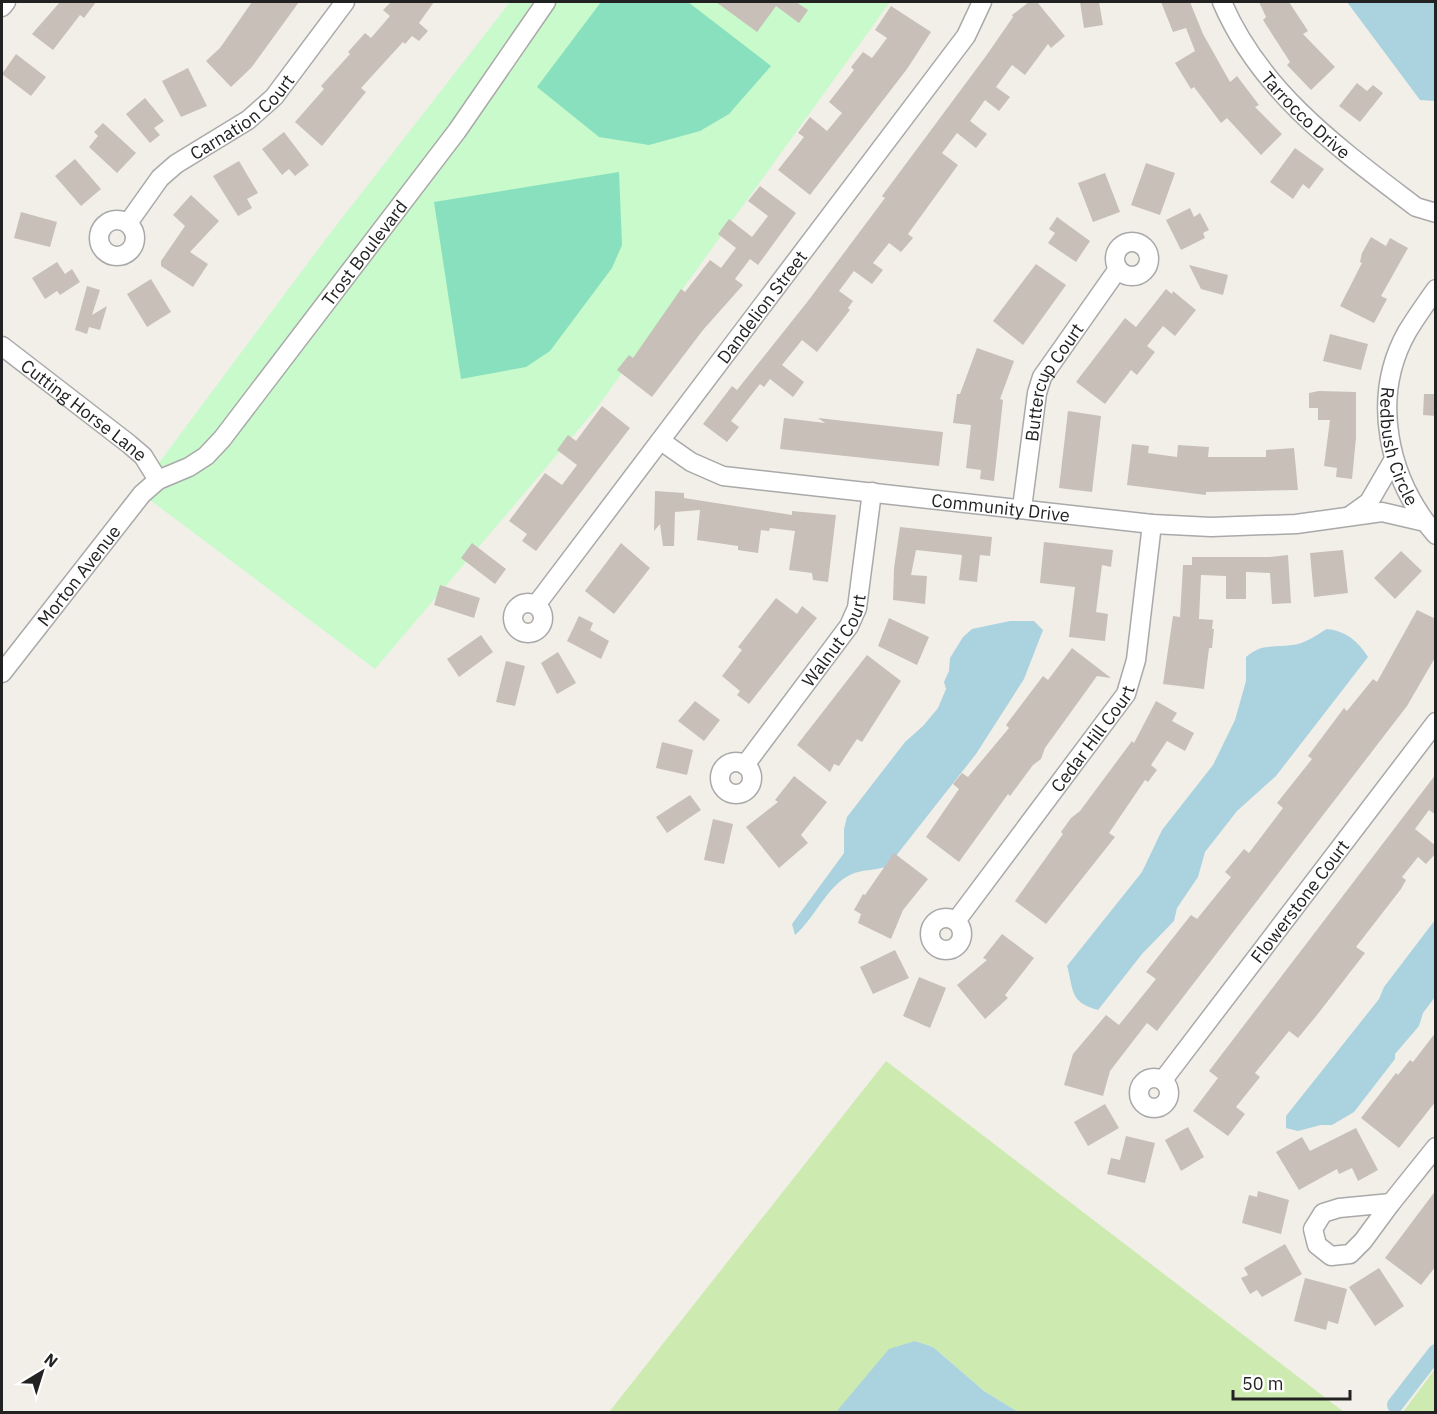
<svg xmlns="http://www.w3.org/2000/svg" width="1437" height="1414" font-family="'IBM Plex Sans',sans-serif">
  <style>
    .grass { fill: #cdebb0 }
    .park { fill: #c8facc }
    .pitch { fill: #88e0be }
    .water { fill: #aad3df }
    .lines { fill: none; stroke-linecap: round; stroke-linejoin: round }
    .canal { stroke: #aad3df; stroke-width: 16 }
    .building { fill: #c7bfb8 }
    .minor-casing { stroke: #a9a9a9; stroke-width: 21 }
    .minor { stroke: #fff; stroke-width: 18 }
    .labels { text-anchor: middle; dominant-baseline: central; stroke-width: 4.5; stroke-linejoin: round; paint-order: stroke }
    .street-label { font-size: 18px; fill: #222; stroke: #fff }
  </style>
  <rect width="100%" height="100%" fill="#f2efe9"/>
  <path class="grass" d="M886,1061L1344,1412H1018L984,1391L933,1347L915,1341L858,1388L836,1412H609Z
    M1435,1369V1412H1403Z"/>
  <path class="park" d="M510,2H890L596,409L375,669L138,491L325,240Z"/>
  <path class="pitch" d="M601,2H688L771,66L729,114L700,131L649,145L599,137L537,87Z
    M619,172L622,245L612,268L550,351L526,367L461,379L434,202Z"/>
  <path class="water" d="M1347,2H1435V101L1420,100Z
    M1010,621H1034L1043,630L1024,679L976,754L888,866C875,871 862,869 850,875C827,886 815,918 795,935L792,924L844,853V829L847,817L905,742L923,726L938,708L946,689L944,682L949,671L950,658L963,637L972,629Z
    M1327,629C1346,631 1358,641 1368,657L1276,776L1237,811L1205,852L1198,877L1177,908L1174,921L1142,954L1098,1010C1069,1002 1074,990 1067,966L1142,872L1162,830L1213,765L1235,720L1246,681V657C1262,643 1273,648 1292,645C1305,644 1316,635 1327,629Z
    M1435,920V997L1423,1013L1419,1026L1395,1054V1059L1354,1112L1332,1125H1321L1298,1131L1286,1128V1116L1379,999L1384,987Z
    M915,1341L933,1347L984,1391L1018,1412H836L889,1349Z"/>
  <g class="lines">
    <path class="canal" d="M1395,1405L1436,1352"/>
  </g>
  <path class="building" d="M60,2H96L84,18L80,15L53,50L32,34Z
    M252,2H299L251,68L231,87L206,61L220,48Z
    M391,2H434L419,23L428,31L419,41L412,36L405,44L403,42L361,88L366,92L322,146L295,122L324,89L321,86L350,54L348,52L365,33L371,38L390,16L383,10Z
    M716,2H796L808,10L799,23L776,6L757,32Z
    M1029,2H1037L1065,36L1051,48L1048,44L1025,75L1012,65L996,87L1010,97L999,111L985,100L970,121L987,134L976,148L957,133L942,153L958,165L908,234L913,238L901,252L889,243L873,263L883,270L872,284L854,271L839,291L853,301L848,308L850,310L817,352L802,340L782,365L804,382L793,397L770,379L764,387L760,384L731,421L739,427L727,442L703,424L732,386L737,390L808,301L885,198L882,196L986,56L1013,17L1012,15Z
    M1080,2H1099L1103,25L1084,28Z
    M1161,2H1190L1203,34L1230,82L1237,76L1259,105L1255,107L1282,134L1261,155L1227,118L1221,123L1194,87L1191,89L1175,63L1195,51L1186,28L1173,32Z
    M1259,2H1289L1308,31L1303,34L1335,67L1311,90L1287,65L1290,62L1263,20L1266,17Z
    M891,6L931,32L907,69L810,195L778,170L804,137L798,133L810,117L827,131L842,113L829,102L854,70L851,67L863,52L872,58L887,38L875,30Z
    M16,54L46,77L31,96L2,74Z
    M188,68L207,106L181,117L162,81Z
    M1357,83L1367,91L1373,85L1383,93L1360,122L1339,106Z
    M145,98L164,121L154,128L160,135L150,143L126,114Z
    M103,123L136,153L117,173L89,147L98,136L94,132Z
    M284,132L309,165L295,176L289,169L282,175L262,149Z
    M1295,148L1324,169L1309,189L1303,184L1293,199L1270,182Z
    M75,159L101,189L81,206L55,176Z
    M239,161L258,193L247,199L252,208L238,216L213,176Z
    M1146,163L1175,173L1160,215L1131,205Z
    M1105,173L1120,212L1093,222L1078,183Z
    M760,186L796,213L758,265L750,259L735,279L743,285L703,330L652,397L617,370L629,355L633,358L681,289L685,292L710,260L721,268L736,248L718,234L729,219L752,237L768,216L748,201Z
    M191,195L219,221L190,252L208,264L193,287L161,266V261L185,226L173,215Z
    M1190,208L1194,217L1200,213L1209,230L1203,233L1205,238L1181,250L1166,220Z
    M21,212L57,222L50,247L14,238Z
    M1057,217L1090,241L1076,262L1048,243L1055,233L1049,229Z
    M1371,237L1386,246L1390,238L1408,248L1381,296L1387,299L1374,323L1340,306L1362,263L1360,262L1362,253Z
    M57,262L65,274L72,269L80,282L60,295L57,291L45,299L32,278Z
    M1036,264L1066,285L1023,345L993,321Z
    M1189,265L1228,275L1223,295L1201,289Z
    M151,279L171,312L147,327L127,294Z
    M87,286L100,290L92,315L107,306L100,330L89,327L87,334L75,330Z
    M1166,289L1172,294L1173,291L1196,310L1175,336L1163,326L1147,346L1155,352L1137,375L1131,370L1105,404L1076,382L1125,318L1136,327Z
    M1330,334L1368,344L1361,370L1323,361Z
    M977,348L1014,361L1000,399L1003,400L994,481L980,479L981,470L966,468L971,425L953,423L957,394H960Z
    M1319,391L1356,392V438L1352,479L1336,477L1337,468L1324,466L1330,420H1318V408H1309V393Z
    M1424,394H1436V416L1423,415Z
    M602,406L630,428L536,551L522,541L527,534L509,521L545,473L562,485L577,465L557,450L568,435L576,441Z
    M1068,411L1101,416L1092,492L1059,488Z
    M784,418L825,423L818,418L943,432L939,466L780,449Z
    M1132,444L1149,446L1148,453L1177,457L1178,445L1209,447L1208,457H1266V450L1294,448L1298,490L1206,492V495L1127,485Z
    M655,491L684,493V498L792,515V511L836,515L828,582L813,580L812,573L789,570L795,531L770,528L769,531L761,530L758,553L738,550V546L697,540L700,510L675,512L674,546H663L660,524L654,531Z
    M900,527L992,537L990,556L980,555L977,582L959,580L962,555L916,550L911,575L927,576L925,604L893,600L894,568Z
    M1044,542L1113,550L1111,567L1102,565L1096,612L1108,614L1105,641L1069,637L1075,587L1040,583Z
    M472,543L506,569L495,584L461,558Z
    M621,543L650,568L614,614L585,591Z
    M1343,550L1348,593L1314,597L1310,553Z
    M1401,551L1422,571L1395,599L1374,578Z
    M1288,555L1291,603L1272,604L1270,573L1246,572V599H1226V576L1201,575L1199,619L1213,620L1212,629H1214L1212,648H1209L1204,689L1163,684L1173,616L1180,617L1183,565H1192V557H1269Z
    M440,585L480,598L474,618L434,605Z
    M776,598L797,614L802,606L817,618L749,704L737,695L740,691L722,676L742,650L738,647Z
    M1417,610L1436,619V656L1407,706L1157,1031L1147,1023L1110,1071L1103,1096L1064,1085L1073,1054L1106,1015L1119,1025L1156,979L1146,972L1191,915L1197,919L1231,877L1225,872L1244,849L1249,853L1283,808L1277,803L1312,759L1308,756L1344,708L1347,711L1373,679L1377,682Z
    M579,616L593,623L590,630L609,641L601,659L567,641Z
    M889,618L929,637L917,665L878,646Z
    M481,635L493,652L459,677L447,659Z
    M1072,648L1111,678L1097,676L1045,748L1041,759L1033,765L1010,796L1008,794L959,862L926,837L959,789L953,784L962,773L968,777L1009,728L1006,725L1043,676L1048,680Z
    M558,652L576,683L557,694L541,663Z
    M867,655L901,681L862,742L857,739L839,766L834,764L830,772L797,745Z
    M506,661L525,666L515,706L496,702Z
    M695,701L720,720L704,741L678,721Z
    M1156,701L1177,713L1172,721L1194,733L1185,751L1167,741L1151,765L1157,770L1148,782L1145,780L1109,833L1115,837L1046,924L1015,901L1063,834L1061,832L1071,818L1080,811L1132,741L1134,743Z
    M662,742L693,750L687,775L656,768Z
    M1436,774V815L1429,810L1415,829L1436,846V853L1426,864L1418,857L1402,877L1406,880L1401,889L1356,947L1365,953L1317,1015L1298,1038L1289,1031L1255,1073L1260,1077L1236,1107L1245,1114L1228,1136L1193,1111L1218,1078L1209,1071Z
    M794,776L827,802L801,835L808,843L779,868L746,827L778,802L775,800Z
    M690,795L701,810L667,833L656,817Z
    M713,819L733,824L724,864L704,860Z
    M894,853L928,879L903,910L891,939L858,923L861,914L854,910L863,894L865,895Z
    M1002,934L1034,958L1005,995L1008,998L985,1019L957,985L987,960L983,958Z
    M895,950L909,978L873,994L860,967Z
    M919,977L946,988L930,1028L903,1016Z
    M1436,1032V1101L1399,1148L1361,1118L1396,1073L1398,1075L1410,1060L1413,1062Z
    M1105,1104L1119,1128L1088,1146L1074,1122Z
    M1188,1127L1204,1157L1181,1171L1165,1140Z
    M1356,1128L1378,1170L1358,1181L1352,1168L1339,1174L1337,1169L1299,1190L1276,1152L1302,1137L1310,1151Z
    M1126,1136L1155,1143L1145,1183L1107,1174L1111,1158L1120,1160Z
    M1436,1190V1266L1421,1285L1385,1258Z
    M1258,1191L1289,1200L1281,1234L1242,1223L1249,1195L1257,1197Z
    M1285,1244L1302,1274L1262,1297L1257,1290L1250,1294L1241,1278L1248,1275L1244,1268Z
    M1379,1268L1404,1306L1375,1326L1349,1287Z
    M1305,1278L1347,1289L1338,1324L1328,1321L1326,1330L1294,1321Z"/>
  <g class="lines">
    <defs>
      <g id="minor">
        <path id="s1" d="M1222,2C1261,93 1340,149 1416,207L1436,213"/>
        <path d="M2,7L6,2"/>
        <circle cx="117" cy="238" r="18"/>
        <path id="s2" d="M128,223L160,178L176,164L248,120L274,97L345,2"/>
        <circle cx="1132" cy="259" r="17"/>
        <path id="s3" d="M1436,289C1426,303 1416,317 1407,332C1370,398 1388,479 1436,535"/>
        <path id="s4" d="M2,346L129,444L143,456L158,480"/>
        <path id="s5" d="M661,441L691,462L723,476L1152,524L1211,527L1296,524L1382,512L1425,522"/>
        <path id="s6" d="M1022,508L1037,393L1042,377L1118,269"/>
        <path d="M1351,515L1369,502L1394,459"/>
        <circle cx="528" cy="618" r="15"/>
        <path id="s7" d="M536,605L966,36L982,2"/>
        <path id="s8" d="M2,673L142,494L158,480L189,467L206,456L222,439L457,131L546,2"/>
        <circle cx="736" cy="778" r="16"/>
        <path id="s9" d="M745,765L849,626L857,608L872,492"/>
        <circle cx="946" cy="934" r="16"/>
        <path id="s10" d="M956,921L1126,694L1136,660L1152,524"/>
        <circle cx="1154" cy="1093" r="15"/>
        <path id="s11" d="M1163,1080L1436,722"/>
        <path d="M1391,1203L1363,1241L1350,1254L1331,1256L1317,1245L1313,1229L1323,1213L1339,1208Z"/>
        <path d="M1391,1203L1436,1147"/>
      </g>
    </defs>
    <use href="#minor" class="minor-casing"/>
    <use href="#minor" class="minor"/>
  </g>
  <g class="labels">
    <g class="street-label">
      <text stroke="none"><textPath href="#s1" startOffset="142">Tarrocco Drive</textPath></text>
      <text stroke="none"><textPath href="#s2" startOffset="158">Carnation Court</textPath></text>
      <text stroke="none"><textPath href="#s8" startOffset="560">Trost Boulevard</textPath></text>
      <text stroke="none"><textPath href="#s7" startOffset="374">Dandelion Street</textPath></text>
      <text stroke="none"><textPath href="#s6" startOffset="132">Buttercup Court</textPath></text>
      <text stroke="none"><textPath href="#s4" startOffset="104">Cutting Horse Lane</textPath></text>
      <text stroke="none"><textPath href="#s3" startOffset="171">Redbush Circle</textPath></text>
      <text stroke="none"><textPath href="#s5" startOffset="351">Community Drive</textPath></text>
      <text stroke="none"><textPath href="#s8" startOffset="124">Morton Avenue</textPath></text>
      <text stroke="none"><textPath href="#s9" startOffset="154">Walnut Court</textPath></text>
      <text stroke="none"><textPath href="#s10" startOffset="228">Cedar Hill Court</textPath></text>
      <text stroke="none"><textPath href="#s11" startOffset="225">Flowerstone Court</textPath></text>
    </g>
  </g>
  <rect width="1437" height="1414" fill="none" stroke="#222222" stroke-width="6"/>
  <g transform="translate(42 1372) rotate(38)" stroke="#ffffff" stroke-width="4.5" paint-order="stroke">
  <path d="M0-4.5L10 22L0 15L-10 22Z" fill="#222222"/>
  <text y="-9" font-size="16" font-weight="bold" text-anchor="middle" fill="#222222">N</text>
  </g>
  <path d="M1233 1390v9h117v-9" fill="none" stroke="#222222" stroke-width="3"/>
  <text x="1242" y="1390" font-size="18" fill="#222222" stroke="#ffffff" stroke-width="4.5" paint-order="stroke">50 m</text>
</svg>
